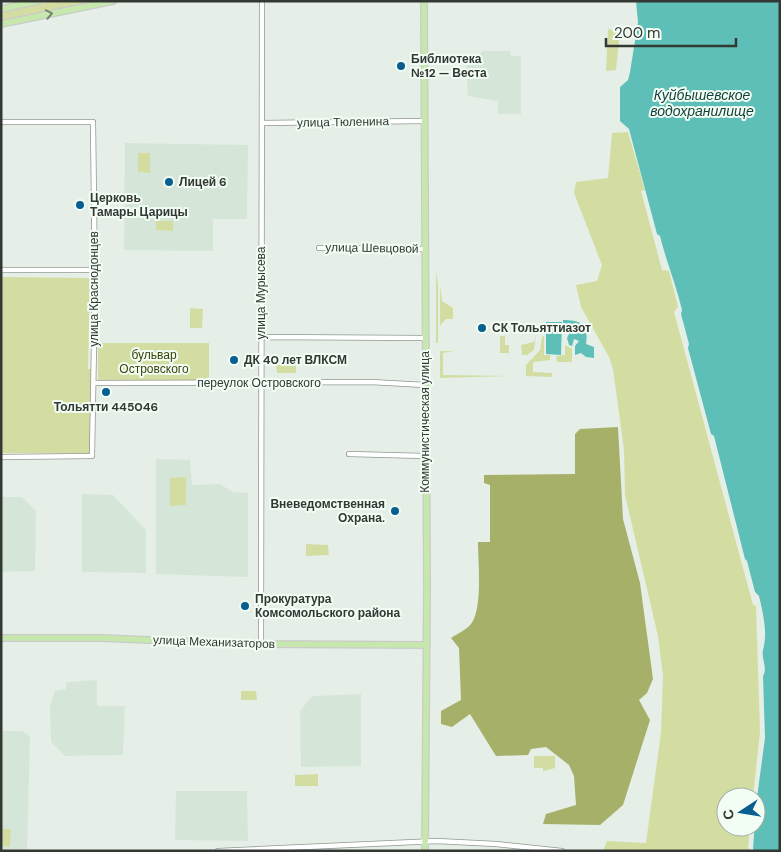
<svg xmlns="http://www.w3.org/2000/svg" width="781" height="852" font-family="'DM Sans',sans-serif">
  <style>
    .built { fill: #d5e6d9 }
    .green { fill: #d4dda1 }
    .forest { fill: #a6b069 }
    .water { fill: #5dbfb7 }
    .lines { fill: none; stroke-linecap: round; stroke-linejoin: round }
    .minor-casing { stroke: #8f9891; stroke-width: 6 }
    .major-casing { stroke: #cacbca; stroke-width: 8 }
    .minor { stroke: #fff; stroke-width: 4.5 }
    .major { stroke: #c6e8ad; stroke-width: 5.5 }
    .oneway { stroke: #76876b }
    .poi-dot { fill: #075f91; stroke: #f2fdf4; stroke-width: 2 }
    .labels { text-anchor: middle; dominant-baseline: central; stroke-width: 4; stroke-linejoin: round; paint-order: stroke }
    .poi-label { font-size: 12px; font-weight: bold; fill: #343835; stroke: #f2fdf4; text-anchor: start }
    .street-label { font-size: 12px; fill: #343835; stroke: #f2fdf4 }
    .park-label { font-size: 12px; fill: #3c410a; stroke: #f2fdf4 }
    .water-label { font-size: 14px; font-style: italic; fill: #103e3b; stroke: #f2fdf4 }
  </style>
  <rect width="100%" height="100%" fill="#e5efe7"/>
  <path class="built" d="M483,51H510L511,56H521V114H498V101L468,96L466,67Z
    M125,143L248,145L247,219H213V251L124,250Z
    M156,459L190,460L192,485L220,484L233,492L248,493V577L156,574Z
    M82,494L113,495L146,530V573L82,572Z
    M1,497H22L36,511L35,571L1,572Z
    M97,680V706H125L123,755L65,756L51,742L50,705L55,691L66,689V682Z
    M361,694V766L301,767L300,711L312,696Z
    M1,731H22L30,736L27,851H1Z
    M176,791H247L248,841L175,840Z"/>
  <path class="green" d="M53,1H88L86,4L1,21V12Z
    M608,29L620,33L616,70L606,71Z
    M628,132L645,190L641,191L662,270L669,271L678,307L674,312L753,605L756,606L760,732L753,797H726V827H750L748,848L751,851H603L607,841L646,843L661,732L663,676L658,636L625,495L624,450L613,369L609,357L581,307L576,285L597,281L602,265L574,193L576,182L608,178L612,133Z
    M138,153H150V173L138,172Z
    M156,221H173V231L156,230Z
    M436,272L438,284V343H436Z
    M1,277L90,278L88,369H92L90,453H1Z
    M440,285L442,301L453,308V319H446L440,326Z
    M190,308L203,309L202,328H190Z
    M536,335L534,350L527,355H522L521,345L534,342Z
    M500,336H505V345H509V353H500Z
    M544,336V355H550V360L533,362V372L552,373V377L526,376V365L540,350L542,337Z
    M98,343H209V380H98Z
    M565,345L572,349V362H557L556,356L565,355Z
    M440,351H454L443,353V375L510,376L440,378Z
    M276,365H296V373H277Z
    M186,477V505L170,506V478Z
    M306,544L328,545L329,555L306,556Z
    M241,691H256L257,700H241Z
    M534,756H555V768L543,771V768H534Z
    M318,774V786H295V775Z
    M1,829H11L10,847L1,846Z"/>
  <path class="forest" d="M618,427L623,519L640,583L653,679L647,693L639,700L650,720L623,805L600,825L543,824L546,814L576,805L574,776L569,765L546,747L531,749L528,755L496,756L470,714L452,727L441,724V711L461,700L459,648L451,638C457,634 466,630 471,624C483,608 478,562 478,542H490V485L484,483V475L575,474V434L580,429Z"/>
  <path class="water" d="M636,1H780V851H756L753,849L756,805L765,738L763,676C768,668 761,659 763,650C768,633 763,613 759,596L755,592L747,561L745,559L714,436L711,434L688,348L689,344L681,314L682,310C676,284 666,261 660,236L657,234L629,129L620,121V87L628,80L630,72L638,22Z
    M563,320C581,320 589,325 586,344L594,347V358L586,357L581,353L575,355V346L579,341L574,339L572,346L569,345L567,338L571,330L569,326H563Z
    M546,322H562L561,355L546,354Z"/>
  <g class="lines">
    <defs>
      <path id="minor" d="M1,122H93L95,286L92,456L1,457
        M262,123L424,121
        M319,248L425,249
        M1,270H95
        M261,337L425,338
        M94,383L371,382L425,385
        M349,454L425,456
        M261,644L262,1
        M218,851L437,841L496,844L562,851"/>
      <path id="major" d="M424,1L427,588L425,851
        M1,9L38,1
        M1,24L113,1
        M1,638H102L243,644L427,645"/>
    </defs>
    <use href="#minor" class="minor-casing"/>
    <use href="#major" class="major-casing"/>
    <use href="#minor" class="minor"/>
    <use href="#major" class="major"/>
  </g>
  <defs><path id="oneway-chevron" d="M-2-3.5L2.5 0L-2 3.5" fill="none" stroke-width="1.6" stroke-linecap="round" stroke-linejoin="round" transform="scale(1.25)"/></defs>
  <use class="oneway" href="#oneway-chevron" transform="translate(49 14) rotate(-11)"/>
  <g class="poi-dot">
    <circle cx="401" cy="66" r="5"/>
    <circle cx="169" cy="182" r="5"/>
    <circle cx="80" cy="205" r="5"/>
    <circle cx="482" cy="328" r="5"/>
    <circle cx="234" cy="360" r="5"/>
    <circle cx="106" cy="392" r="5"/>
    <circle cx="395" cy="511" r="5"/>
    <circle cx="245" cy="606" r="5"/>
  </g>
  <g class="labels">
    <g class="poi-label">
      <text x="411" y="59">Библиотека<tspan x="411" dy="14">№12 — Веста</tspan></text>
      <text x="179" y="182">Лицей 6</text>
      <text x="90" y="198">Церковь<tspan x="90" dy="14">Тамары Царицы</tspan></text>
      <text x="492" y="328">СК Тольяттиазот</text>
      <text x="244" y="360">ДК 40 лет ВЛКСМ</text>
      <text x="106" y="407" text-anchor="middle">Тольятти 445046</text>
      <text x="385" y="504" text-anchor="end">Вневедомственная<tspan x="385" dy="14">Охрана.</tspan></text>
      <text x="255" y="599">Прокуратура<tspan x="255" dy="14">Комсомольского района</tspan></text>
    </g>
    <g class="street-label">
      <text transform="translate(343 122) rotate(-1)">улица Тюленина</text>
      <text transform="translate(372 248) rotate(1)">улица Шевцовой</text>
      <text transform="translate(94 289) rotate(-90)">улица Краснодонцев</text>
      <text transform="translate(261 293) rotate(-90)">улица Мурысева</text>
      <text x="259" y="383">переулок Островского</text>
      <text transform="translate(425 422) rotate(-90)">Коммунистическая улица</text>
      <text transform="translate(214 642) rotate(2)">улица Механизаторов</text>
    </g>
    <g class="park-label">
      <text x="154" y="355">бульвар<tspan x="154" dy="14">Островского</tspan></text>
    </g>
    <g class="water-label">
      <text x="702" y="95">Куйбышевское<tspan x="702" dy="16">водохранилище</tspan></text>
    </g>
  </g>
  <rect width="781" height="852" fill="none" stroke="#343835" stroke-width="5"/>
  <g transform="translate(741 812) rotate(258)"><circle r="24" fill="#f2fdf4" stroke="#a6aea8"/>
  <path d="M0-4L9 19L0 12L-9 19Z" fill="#075f91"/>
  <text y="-8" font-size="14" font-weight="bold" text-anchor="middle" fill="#343835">С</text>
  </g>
  <path d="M606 38v8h130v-8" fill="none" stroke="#343835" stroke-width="2.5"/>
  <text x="614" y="38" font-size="15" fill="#343835" stroke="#f2fdf4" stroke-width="4" paint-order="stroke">200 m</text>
</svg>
